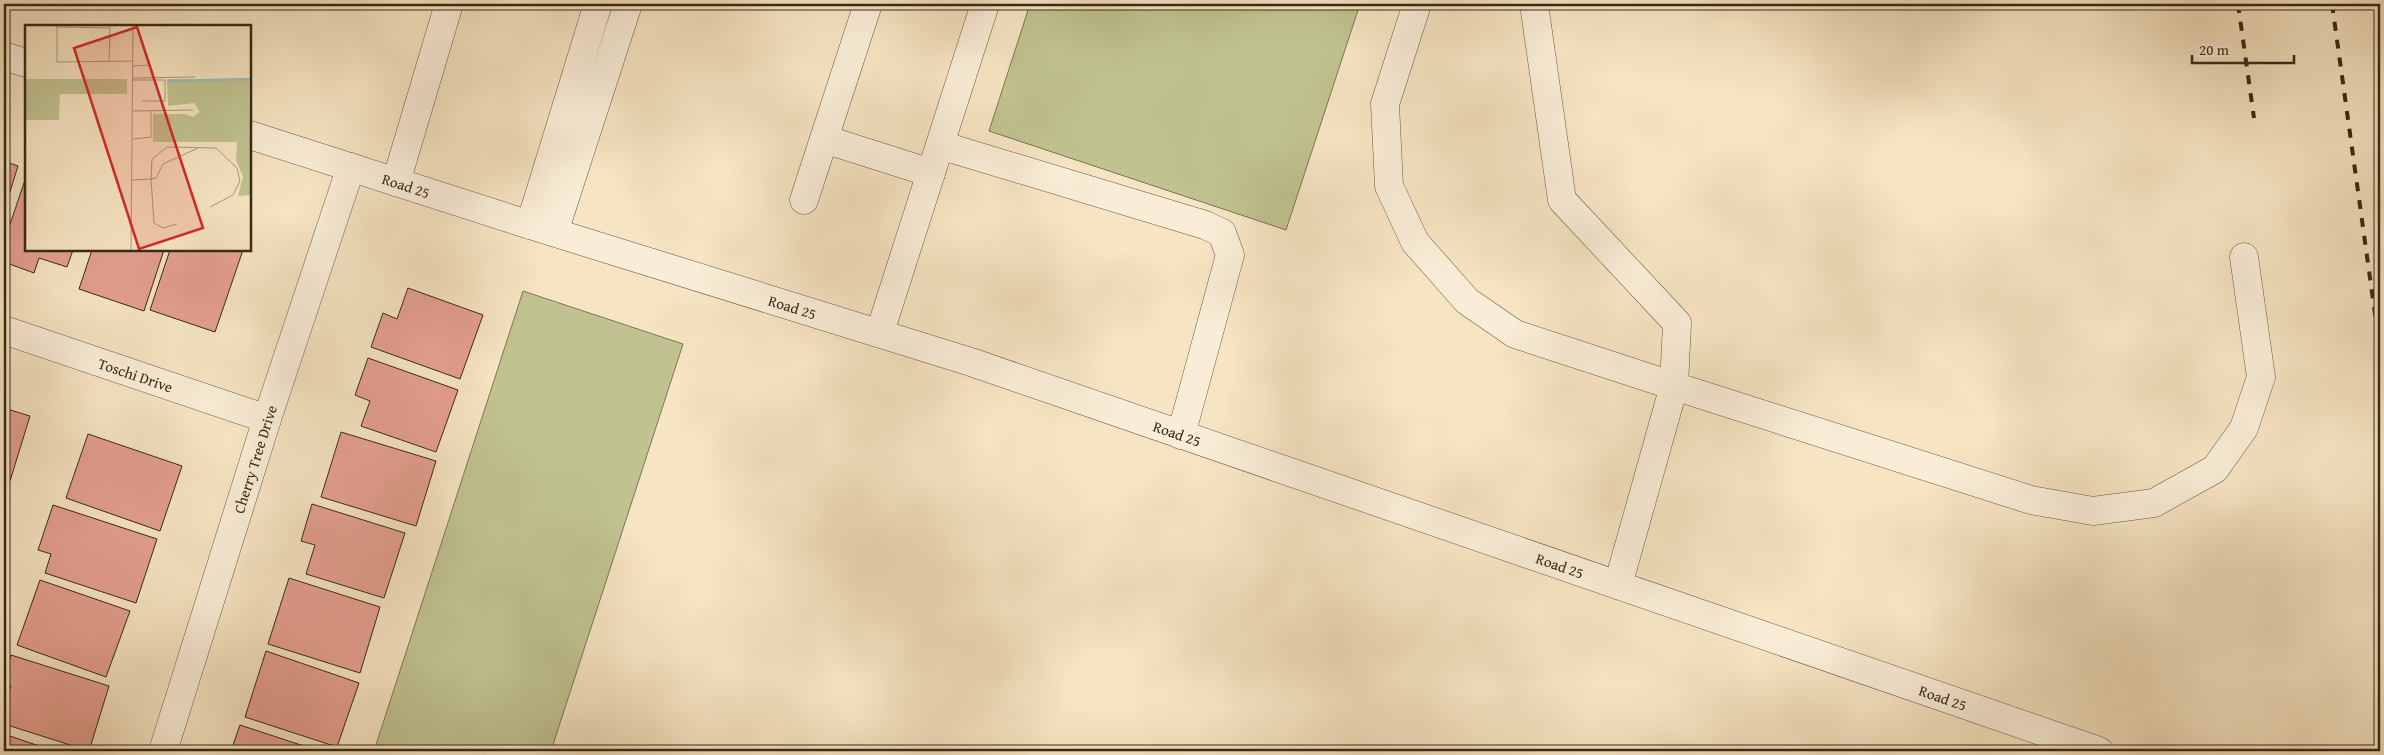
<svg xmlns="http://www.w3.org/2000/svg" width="2384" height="755" font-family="'Gentium Book Plus',serif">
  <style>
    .green { fill: #c0c391; stroke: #7c7654 }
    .building { fill: #e49f8f; stroke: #382916 }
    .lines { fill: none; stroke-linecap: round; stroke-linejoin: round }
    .minor-casing { stroke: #685841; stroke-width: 29 }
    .minor { stroke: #f9edd7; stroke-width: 28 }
    .rail { stroke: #382916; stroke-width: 4; stroke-dasharray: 9 9; stroke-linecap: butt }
    .labels { text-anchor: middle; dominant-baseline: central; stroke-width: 4; stroke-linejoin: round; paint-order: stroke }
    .street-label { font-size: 15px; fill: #382916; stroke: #f9edd7 }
    .inset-river { fill: none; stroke: #9dbeb7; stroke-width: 2.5 }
    .inset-road { fill: none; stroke: #aa997d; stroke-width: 1 }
    .view { fill: #d62828; fill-opacity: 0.15; stroke: #d62828; stroke-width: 2.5 }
    .inset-edge { fill: none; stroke: #382916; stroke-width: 2.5 }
  </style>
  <rect width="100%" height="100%" fill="#f6e4c2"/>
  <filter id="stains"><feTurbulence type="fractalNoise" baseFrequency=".004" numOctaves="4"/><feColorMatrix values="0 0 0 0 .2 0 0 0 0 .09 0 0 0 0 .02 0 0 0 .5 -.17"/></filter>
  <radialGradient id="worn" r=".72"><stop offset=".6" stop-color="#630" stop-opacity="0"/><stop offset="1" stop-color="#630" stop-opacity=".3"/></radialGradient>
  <path class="green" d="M1030,4H1360L1286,230L989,131Z
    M523,291L683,344L551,751H374Z"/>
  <path class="building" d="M4,161L18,166L4,211Z
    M26,177V250H73L67,267L39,258L34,273L4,262V242Z
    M92,250H164L144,311L79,289Z
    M170,250H243L215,332L150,310Z
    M408,288L483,315L460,379L371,347L383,313L397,319Z
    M368,358L458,390L436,452L361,426L370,401L355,395Z
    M4,408L30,416L10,481L4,479Z
    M341,432L436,461L416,526L321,497Z
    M88,434L182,466L160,531L66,498Z
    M312,504L405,533L384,598L306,574L315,545L301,541Z
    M53,505L157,539L136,603L45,573L51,554L38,550Z
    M289,578L380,607L360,673L268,644Z
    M40,580L130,611L106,677L17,645Z
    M266,651L359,683L337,747L245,717Z
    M11,655L109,686L89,751L4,724V709L11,686L4,683V677Z
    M240,725L319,751H231Z
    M4,734L54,751H4Z"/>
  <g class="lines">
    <defs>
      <g id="minor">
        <path d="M1417,4L1385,104L1389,186L1415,242L1467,301L1515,334L1674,386L1618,585"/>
        <path d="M1534,4L1562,200L1677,323L1674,386L2031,500L2093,511L2154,503L2215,469L2244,428L2261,377L2244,257"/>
        <path d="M4,56L26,63"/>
        <path id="s1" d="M250,135L530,225L971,362L2099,751"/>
        <path d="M824,139L931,173"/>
        <path d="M940,145L1205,225L1222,233L1230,255L1181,435"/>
        <path d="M396,182L449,4"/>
        <path d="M804,200L868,4"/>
        <path d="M530,225L598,4"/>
        <path d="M554,232L628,4"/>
        <path id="s2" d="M4,330L267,419"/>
        <path d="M880,332L985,4"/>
        <path id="s3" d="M163,751L267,419L351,167"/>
      </g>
    </defs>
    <use href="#minor" class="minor-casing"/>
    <use href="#minor" class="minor"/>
    <path class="rail" d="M2238,4L2254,118
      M2332,4L2380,350"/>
  </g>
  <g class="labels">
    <g class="street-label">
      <text stroke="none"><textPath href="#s1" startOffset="164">Road 25</textPath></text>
      <text stroke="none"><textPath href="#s1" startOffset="569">Road 25</textPath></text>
      <text stroke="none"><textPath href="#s2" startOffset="139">Toschi Drive</textPath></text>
      <text stroke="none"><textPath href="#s1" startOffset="974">Road 25</textPath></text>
      <text stroke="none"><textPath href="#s3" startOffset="306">Cherry Tree Drive</textPath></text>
      <text stroke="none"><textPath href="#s1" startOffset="1379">Road 25</textPath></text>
      <text stroke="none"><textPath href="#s1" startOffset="1784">Road 25</textPath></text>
    </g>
  </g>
  <g transform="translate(25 25)">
    <rect width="226" height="226" fill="#f6e4c2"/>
    <path d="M0,54H102V69H35L34,95H0ZM142,54H224L226,170L213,171L218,152L211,135L212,117H128V89H160L168,92L175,87L169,78L143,81Z" fill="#c0c391"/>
    <path class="inset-river" d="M142,56L227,54"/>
    <path class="inset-road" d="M32,0V37L108,36M32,2L85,3M84,36L85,0M108,41L126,40M108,53L170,52M108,55H140V76H117M108,86L168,85M108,114L126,112V86M107,155L126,154L127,134L142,122L191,123L212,143L215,156L208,170L185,182M152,199L138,203L129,198L126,154L131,153L138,139L173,123M106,226L108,0"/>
    <path class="view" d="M112,2L178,203L114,224L49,23Z"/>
    <rect width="226" height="226" class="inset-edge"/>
  </g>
  <rect width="2384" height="755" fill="none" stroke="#f6e4c2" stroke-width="20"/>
  <rect x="5" y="5" width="2374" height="745" fill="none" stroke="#382916" stroke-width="2.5"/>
  <rect x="10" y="10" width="2364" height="735" fill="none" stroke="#382916"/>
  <path d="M2192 55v8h102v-8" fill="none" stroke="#382916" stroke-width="2.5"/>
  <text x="2199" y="55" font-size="15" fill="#382916" stroke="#f9edd7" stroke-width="4" paint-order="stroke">20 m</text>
  <rect width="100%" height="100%" filter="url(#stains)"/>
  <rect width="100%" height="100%" fill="url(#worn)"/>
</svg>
